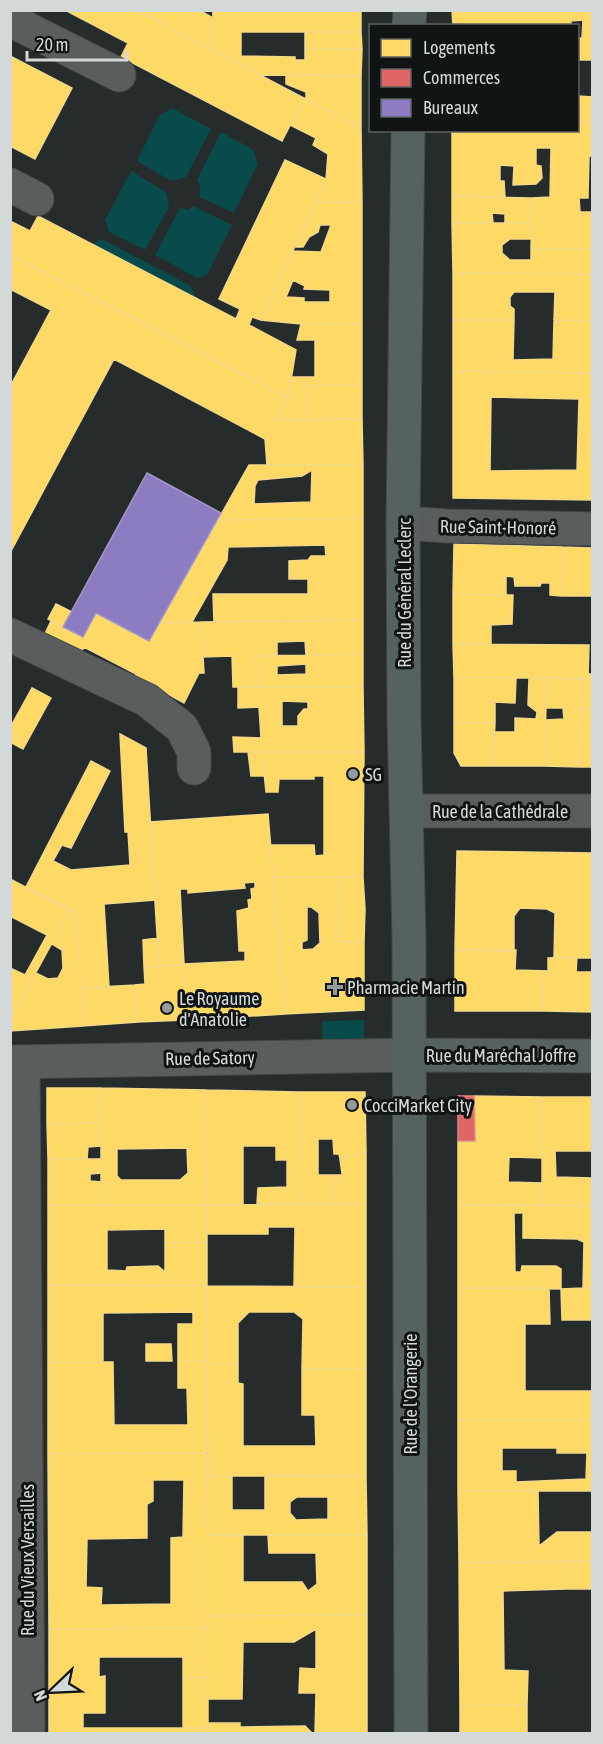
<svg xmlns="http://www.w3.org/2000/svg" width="603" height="1744" font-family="'Asap Condensed',sans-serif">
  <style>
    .green { fill: #094a4b }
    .homes { fill: #ffd966; stroke: #f2d988; stroke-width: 1.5; fill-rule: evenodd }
    .shops { fill: #e06666; stroke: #dc8888; stroke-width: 1.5 }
    .offices { fill: #8e7cc3; stroke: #a398c9; stroke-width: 1.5 }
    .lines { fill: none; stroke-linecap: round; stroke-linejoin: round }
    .minor-casing { stroke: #434747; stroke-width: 35 }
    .major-casing { stroke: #434747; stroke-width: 35 }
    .minor { stroke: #5a5d5d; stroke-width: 33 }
    .major { stroke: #566161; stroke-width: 33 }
    .poi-dot { fill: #969b9b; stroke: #101414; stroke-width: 2 }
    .labels { text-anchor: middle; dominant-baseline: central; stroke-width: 6; stroke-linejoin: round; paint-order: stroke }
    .street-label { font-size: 18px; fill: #d3d8d8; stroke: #101414 }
    .poi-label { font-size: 18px; fill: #d3d8d8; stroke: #101414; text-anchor: start }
  </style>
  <rect width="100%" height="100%" fill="#262b2b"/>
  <path class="green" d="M172,108L211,129L186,177L171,181L137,161L159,116Z
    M221,132L254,150L255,157L258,163L234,213L200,197V187L197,180Z
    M131,171L166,192L169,207L145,250L109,232L105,220Z
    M193,206L232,225L207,275L197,278L155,255L180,208L188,210Z
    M102,239L191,286L196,297L92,244Z
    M364,1020V1043L323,1044L322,1021Z"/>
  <path class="homes" d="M65,10H136L304,98L282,141L121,57L128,43Z
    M136,10H199L213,18L212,50Z
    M213,10H361V32H241V56L295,57V60H305V49H362L361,76L260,75L212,50Z
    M452,10H571V26H453Z
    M571,10H592V60H578V38H582L583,20L571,21Z
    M305,32H361L362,49H305Z
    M10,56L72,88L35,159L10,146Z
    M286,75L361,76V127L306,99V92L286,84Z
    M578,96L592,97V122L578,121Z
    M304,98L361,127L362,202H316L326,179L328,154L313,145L316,138L290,125Z
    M578,121L592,122V156H589L588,198H579L580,212H592V249H531L532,198L550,197L551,148H536V165L541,166L542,178L536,184L513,185L514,166L500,165V181H504L505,197L452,196V130H578Z
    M285,160L326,179L261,320L252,317L249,325L296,350L288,398L10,254V221L30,231L38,216L236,319L240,309L219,299Z
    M452,196L532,198L531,223H505V214L492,213L493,223H452Z
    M316,202H362V324H301L261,320L293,251L321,252L331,225H320L318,232L309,237L303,247H295ZM293,280L305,286L304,289L330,290V302H304V298L286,297Z
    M452,223H531V239H510L502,245V253L510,260H531V249H592V274L453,273Z
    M10,254L288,398L275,420L362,419L363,465H267L265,439L114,359L10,553V387L51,310L10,289Z
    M453,273L592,274V321L554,320L555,292H514L510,297V306L514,309V320H453Z
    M453,320H514L513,360L553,359L554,320L592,321V373L453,371Z
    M301,324H362V384L308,386L307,420H275L288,398L291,377H315V340H297Z
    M453,371L592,373V500L453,498ZM491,397L579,399L577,470L490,471Z
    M362,384V419L307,420L308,386Z
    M249,465H363V518L218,520ZM312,470L311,502L254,504L255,486L258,480L302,476Z
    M363,518V620L214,622L213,594H308V579H289V561L308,560L311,556H326L325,545L228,547L227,560L192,622L159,623L218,520Z
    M454,544L562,547L561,596L550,595V583H541L540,586H515L514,577L506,576V595L453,594Z
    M562,547L592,548V596H561Z
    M453,594L513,595L512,624L491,625V644H453Z
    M56,604L72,612L63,627L48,619Z
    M96,613L149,641L159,623L201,622L204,673H199L184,703L135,676L136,674L84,647L77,659L42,640L51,621L83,637Z
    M363,620V654L306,655L305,641L277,642V656H256L257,687H233L232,656L203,657L201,622Z
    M453,644L589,645L588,678H454Z
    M363,654V687H257L256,656ZM306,664V674L277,675V666Z
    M588,674H592V709H581L582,679L588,678Z
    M454,678H516L515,703L495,702V723H454Z
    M529,678H547L544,766H493L494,732H515V718L536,719L537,712L528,705Z
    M547,678L582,679L579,767L544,766L546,720L564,719L563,708H545Z
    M238,687H363L364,752H234L233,737L261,738L259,707L238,708ZM282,701L308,702V709H304L298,716V726H282Z
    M32,688L51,698L23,749L10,742V728Z
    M581,709H592V767H579Z
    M454,723H495L493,766H461L454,753Z
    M120,734L146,748L155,900L104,904L109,987L81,988L77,913L26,887L91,761L110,771L71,848L62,845L53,861L71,870L130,865L128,832H125Z
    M248,752H262L264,776H251Z
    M262,752H364L363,877H273L271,845H314L315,856L324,855V776H314V779H279L278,792H266Z
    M268,814L285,1014L186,1020L182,965L159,966L150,822ZM255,882V888L251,889L252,899L248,900L249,908L237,911L239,951H245V961L184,964L180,889H188V893L245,888L244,883Z
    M457,851L592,853V958H554L555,913L547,909L520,908L514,916V951L455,950Z
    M273,877H338V942H364V1010L285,1014ZM307,907H311L319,913L320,943L313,949L302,950V942L307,940Z
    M338,877H363L365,909L364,942H338Z
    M10,879L70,910L10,1020V968L25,975L47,935L10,916Z
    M70,910L77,913L83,1026L10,1031V1020L36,973L48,979L58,978L63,968L62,950L52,944Z
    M158,938L159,966L144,967L143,940Z
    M455,950H516L515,970L548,971L543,979V1011H455Z
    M577,957L576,972H592V1012L543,1011V979L548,971V958Z
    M182,965L186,1020L138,1022L135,985L145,984L144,967Z
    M135,985L138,1022L83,1026L81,988Z
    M47,1088H101L100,1123L47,1124Z
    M101,1088L206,1090L207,1205H101ZM187,1148L188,1173L180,1180H121L117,1176V1149Z
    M206,1090L298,1092V1204H257L258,1188L287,1187V1160H276V1146H243V1204L207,1205Z
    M298,1092H365L366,1152L340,1159L339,1154H334L333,1139H318V1175H342L343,1181H333V1204H298Z
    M474,1096L542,1097L541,1158L509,1157L508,1182L542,1183V1205H458V1141H475Z
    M542,1097H592V1151H555L556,1177L592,1178V1206L542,1205Z
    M100,1123V1146L88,1147L87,1159H48L47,1124Z
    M366,1152V1204H333V1181H343L340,1159Z
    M48,1159H101V1173L90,1174V1181L101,1182V1205H48Z
    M366,1204V1287H294L295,1227H268V1234H207V1205Z
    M48,1205H207V1242L165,1243V1229L107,1230V1270L126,1271L127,1267L158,1266L165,1272V1286L48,1285Z
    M458,1205L592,1206V1288H583L584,1242L577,1239L523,1238V1213H514L515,1272H521L522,1266H556L561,1269V1289L458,1288Z
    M207,1242V1286H165V1243Z
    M48,1285L207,1286V1361H178V1324H193V1312L103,1313V1362H48Z
    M207,1286L366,1287V1369H302L303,1319L294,1312H249L238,1323V1364H207Z
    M458,1288H549L550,1324H525V1391H592V1420H458Z
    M583,1288H592V1320H562L561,1289Z
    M146,1344H171L172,1361H146Z
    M178,1361H207L208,1453L48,1454V1362H113L114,1425H188L187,1388H178Z
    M207,1364H238V1383L243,1384V1446H316L315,1415H302V1369H366V1476H207Z
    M458,1420H592V1491H458ZM502,1448H557V1453H587L586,1479L516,1482V1471H502Z
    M208,1453V1628L49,1629L48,1454ZM153,1480H184L183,1537L171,1538V1604L101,1605L102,1588L86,1587L87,1539L147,1538V1504L153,1501Z
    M265,1475L366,1476L367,1535H208L207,1476H232V1510H265ZM297,1497H328V1519L296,1520L290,1513V1502Z
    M458,1491H538L539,1546L557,1532H592V1561L459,1562Z
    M208,1535L243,1536V1582H302L308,1591L317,1584L316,1553H269L268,1535H367V1615L208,1616Z
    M592,1561V1589H565V1562Z
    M459,1562H565V1589L503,1591L504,1670L528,1671L527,1705L460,1706Z
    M367,1615V1734H315L316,1693H299L300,1668L316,1669V1629L294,1642H243L242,1699H208V1616Z
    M208,1628V1678H183V1657H99V1677L105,1676V1713H83V1728H208V1734H49V1629Z
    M183,1678H208V1728H183Z
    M527,1705V1734H460V1706Z
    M208,1723H240V1727L305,1726L313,1734H208Z"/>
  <path class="shops" d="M458,1096H474L475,1141H458Z"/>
  <path class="offices" d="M147,473L221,513L149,641L96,613L83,637L63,627Z"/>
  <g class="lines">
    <defs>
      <path id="minor" d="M10,20L119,75
        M10,185L37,199
        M403,523L448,526L592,529
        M10,635L147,700L182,728L194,752V768
        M407,811H592
        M10,1062L410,1055
        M23,1062L28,1734"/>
      <path id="major" d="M409,26L410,10
        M408,130L403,523L404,718L409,939L411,1734
        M410,1055L592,1056"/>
    </defs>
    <use href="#minor" class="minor-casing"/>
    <use href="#major" class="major-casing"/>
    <use href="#minor" class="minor"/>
    <use href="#major" class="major"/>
  </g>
  <g class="poi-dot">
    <circle cx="353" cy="774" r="6"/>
    <path d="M332 978h6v6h6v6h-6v6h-6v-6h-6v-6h6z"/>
    <circle cx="167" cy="1008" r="6"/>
    <circle cx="352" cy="1105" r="6"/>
  </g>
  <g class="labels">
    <g class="street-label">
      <text transform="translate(498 527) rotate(1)">Rue Saint-Honoré</text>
      <text transform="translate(404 593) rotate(-90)">Rue du Général Leclerc</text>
      <text x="500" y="811">Rue de la Cathédrale</text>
      <text x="501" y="1055">Rue du Maréchal Joffre</text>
      <text transform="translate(210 1058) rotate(-1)">Rue de Satory</text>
      <text transform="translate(410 1394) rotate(-90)">Rue de l'Orangerie</text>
      <text transform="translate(27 1560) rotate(-90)">Rue du Vieux Versailles</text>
    </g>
    <g class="poi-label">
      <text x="365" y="774">SG</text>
      <text x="347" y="987">Pharmacie Martin</text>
      <text x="179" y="998">Le Royaume<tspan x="179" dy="21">d'Anatolie</tspan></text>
      <text x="364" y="1105">CocciMarket City</text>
    </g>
  </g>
  <rect width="603" height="1744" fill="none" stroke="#d3d8d8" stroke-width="24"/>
  <rect x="369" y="24" width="210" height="108" fill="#101414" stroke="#5e6262" stroke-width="1.5"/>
  <rect x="381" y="39" width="30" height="18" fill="#ffd966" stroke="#5e6262" stroke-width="1.5"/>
  <text x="423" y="54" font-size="18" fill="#d3d8d8">Logements</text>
  <rect x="381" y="69" width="30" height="18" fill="#e06666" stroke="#5e6262" stroke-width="1.5"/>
  <text x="423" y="84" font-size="18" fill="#d3d8d8">Commerces</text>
  <rect x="381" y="99" width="30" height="18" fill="#8e7cc3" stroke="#5e6262" stroke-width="1.5"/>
  <text x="423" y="114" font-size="18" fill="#d3d8d8">Bureaux</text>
  <g transform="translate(54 1690) rotate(247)" stroke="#101414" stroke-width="4.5" paint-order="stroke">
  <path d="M0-4.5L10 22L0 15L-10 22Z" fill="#d3d8d8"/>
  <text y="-9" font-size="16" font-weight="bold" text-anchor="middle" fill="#d3d8d8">N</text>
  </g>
  <path d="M27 51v9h100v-9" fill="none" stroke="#d3d8d8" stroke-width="3"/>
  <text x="36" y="51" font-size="18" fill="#d3d8d8" stroke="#101414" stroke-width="4.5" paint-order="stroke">20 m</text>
</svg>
